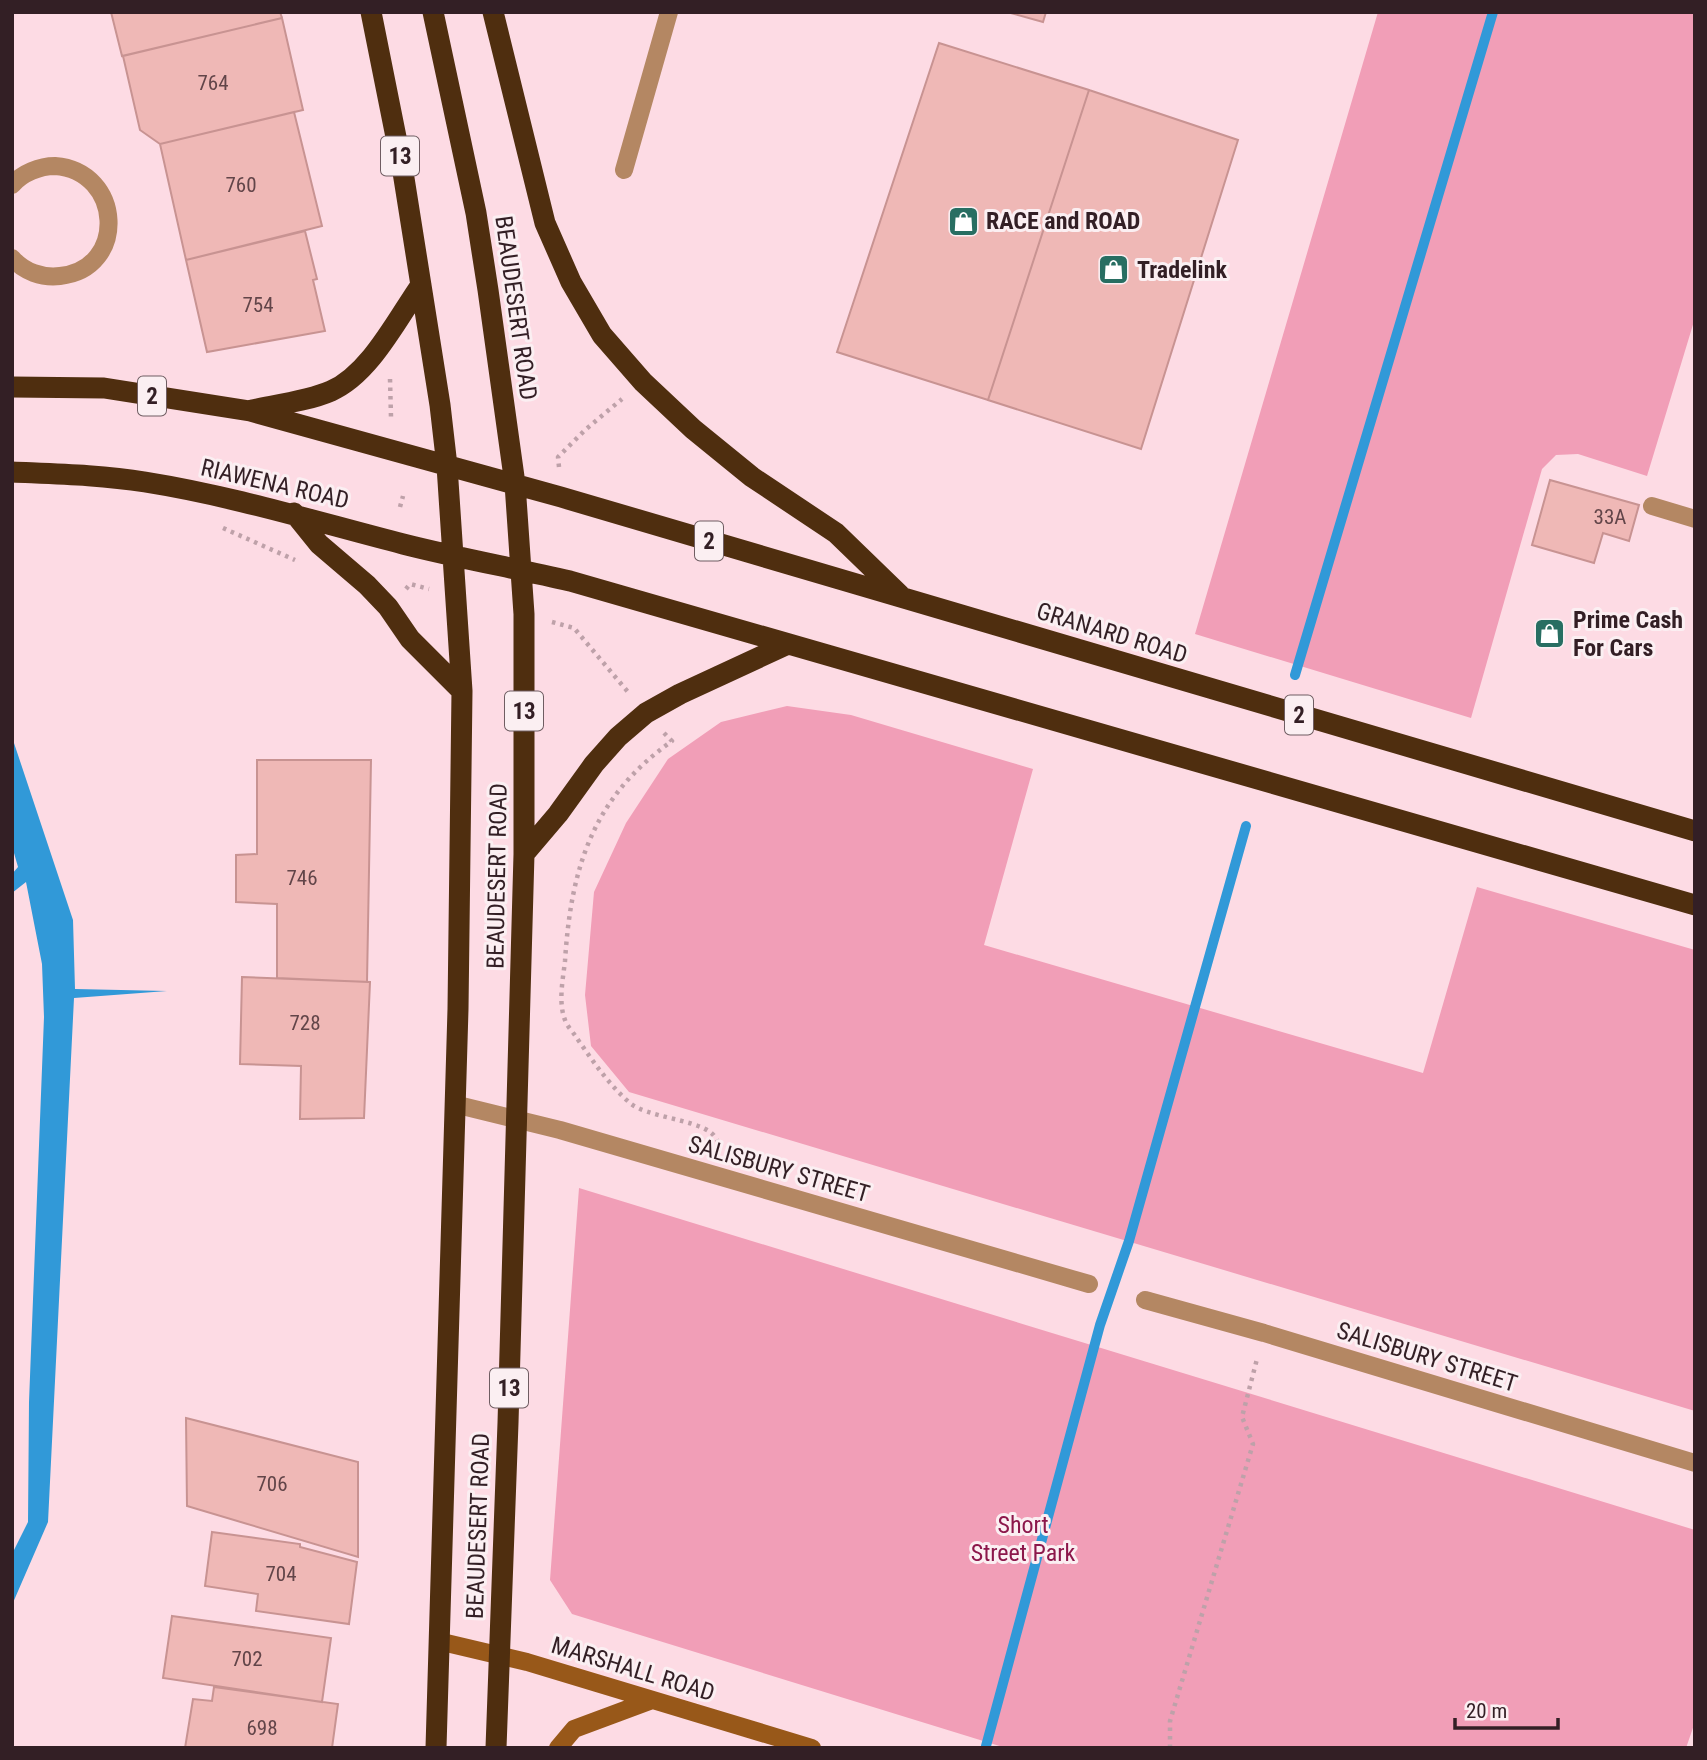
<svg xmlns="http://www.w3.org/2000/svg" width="1707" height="1760" font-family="'Roboto Condensed',sans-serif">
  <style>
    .green { fill: #f19eb7 }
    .water { fill: #3199d8 }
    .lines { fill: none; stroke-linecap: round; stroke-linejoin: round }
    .stream { stroke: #3199d8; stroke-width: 10 }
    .building { fill: #efb8b6; stroke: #c89392; stroke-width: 2 }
    .path { stroke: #bea1a9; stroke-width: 4.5; stroke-dasharray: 3.5 5; stroke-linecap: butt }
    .lane { stroke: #b48763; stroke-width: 18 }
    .street { stroke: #b48763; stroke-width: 18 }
    .secondary { stroke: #985819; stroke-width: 18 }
    .highway { stroke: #4f2e0f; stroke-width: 21 }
    .labels { text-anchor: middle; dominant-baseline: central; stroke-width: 6; stroke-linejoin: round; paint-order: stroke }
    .number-label { font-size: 21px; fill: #624549 }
    .shield { fill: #fbeff2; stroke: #6f5d62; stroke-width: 2 }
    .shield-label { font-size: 23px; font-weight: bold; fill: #331f25 }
    .poi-label { font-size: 24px; font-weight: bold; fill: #331f25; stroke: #fbeff2; text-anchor: start }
    .street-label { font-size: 24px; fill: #331f25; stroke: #fbeff2 }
    .park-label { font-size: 24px; fill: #8c174b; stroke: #fbeff2 }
  </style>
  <rect width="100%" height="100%" fill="#fddbe4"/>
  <path class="green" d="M1378,12H1695V318L1647,476L1578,454L1556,455L1542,469L1471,718L1195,634Z
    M787,706L851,715L1033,769L984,945L1423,1073L1477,887L1695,950V1411L629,1092L591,1046L585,995L594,892L626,823L668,759L721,722Z
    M579,1188L1695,1530V1722L1686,1748H1006L572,1614L550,1580Z"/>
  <path class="water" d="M12,737L73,920L75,989L167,991L74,998L48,1522L12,1605V1554L28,1522L29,1402L44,1017L42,964L26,882L12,893V874L18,867L12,846Z"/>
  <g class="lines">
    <path class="stream" d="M1295,675L1493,12
      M986,1746L1100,1325L1129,1241L1246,826"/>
  </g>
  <path class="building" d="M111,12H280L282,18L122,56Z
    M1007,12H1046L1043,22Z
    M282,18L303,110L160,144L140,130L123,56Z
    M939,43L1089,90L988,400L837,352Z
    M1089,90L1238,140L1141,449L988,400Z
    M294,112L322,226L186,260L160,144Z
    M305,231L317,279L313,280L325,331L207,352L186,260Z
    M1550,480L1639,505L1629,541L1603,533L1594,563L1532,545Z
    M257,760H371L367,982L277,978V904L236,902V855L257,854Z
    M242,977L370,982L364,1118L300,1119L301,1066L240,1064Z
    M186,1418L358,1462V1557L187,1506Z
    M212,1532L300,1544V1547L357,1562L349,1624L256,1611L258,1594L205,1586Z
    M172,1616L331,1638L322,1702L163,1678Z
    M214,1687L338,1704L332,1748H185L193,1699L212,1701Z"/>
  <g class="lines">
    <path class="path" d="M390,379L391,417
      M559,467L558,457L585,430L622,399
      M400,507L403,496
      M223,528L295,560
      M406,589L410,584L429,589
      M552,622L574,628L628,692
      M664,733L672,741C593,797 571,867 565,961C563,979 558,1002 565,1020C567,1026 573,1032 576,1037C593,1061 608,1084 630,1103C647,1117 692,1119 710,1132C714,1134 717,1141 720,1144L718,1151
      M1170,1748V1721L1253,1444L1242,1417L1257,1359"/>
    <path class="lane" d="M12,185C22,173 40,166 55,166C123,171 128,269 60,276C42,278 24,272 12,258"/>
    <path class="street" d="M624,170L669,12
      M1652,506L1695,519
      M454,1104L560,1130L1089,1284
      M1145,1300L1264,1333L1695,1463"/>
    <path class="secondary" d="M438,1641L527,1662L812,1748
      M558,1748L574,1729L652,1700"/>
    <path class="highway" d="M371,12L403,172L440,405L447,466L462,691L458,1009L436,1748
      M433,12L476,213L488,290L515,484L524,614V854L508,1423L496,1748
      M493,12L545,223L571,282L602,335L643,382L693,429L752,477L836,533L900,595
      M12,387L104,388L250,411L561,497L1695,831
      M252,410C276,405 308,401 331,391C370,374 397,319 421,285
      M12,472C56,474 101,475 145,482C233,496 317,522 403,544C458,558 514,568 570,581L1695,905
      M294,513L319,544L367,585L388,607L410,639L462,691
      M524,854L558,814L594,764L618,737L646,713L680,694L788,644"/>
  </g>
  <defs>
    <symbol id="shop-square" viewBox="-11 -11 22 22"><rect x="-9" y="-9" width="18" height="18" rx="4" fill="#286e62" stroke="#fbeff2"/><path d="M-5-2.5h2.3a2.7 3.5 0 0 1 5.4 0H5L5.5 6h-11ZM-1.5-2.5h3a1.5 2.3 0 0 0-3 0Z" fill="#fff"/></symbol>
  </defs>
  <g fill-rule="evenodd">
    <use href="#shop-square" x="946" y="204" width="35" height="35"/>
    <use href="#shop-square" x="1096" y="252" width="35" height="35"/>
    <use href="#shop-square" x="1532" y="616" width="35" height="35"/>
  </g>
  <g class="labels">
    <g class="number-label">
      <text x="213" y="83">764</text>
      <text x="241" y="185">760</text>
      <text x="258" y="305">754</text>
      <text x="1610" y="517">33A</text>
      <text x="302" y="878">746</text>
      <text x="305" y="1023">728</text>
      <text x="272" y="1484">706</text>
      <text x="281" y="1574">704</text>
      <text x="247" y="1659">702</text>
      <text x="262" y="1728">698</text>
    </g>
    <g class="shield">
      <rect x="381" y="136.5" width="38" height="39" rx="5"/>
      <rect x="138" y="376.5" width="28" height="39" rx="5"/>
      <rect x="695" y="521.5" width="28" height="39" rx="5"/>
      <rect x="505" y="691.5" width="38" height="39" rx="5"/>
      <rect x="1285" y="695.5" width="28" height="39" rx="5"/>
      <rect x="490" y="1368.5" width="38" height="39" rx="5"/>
    </g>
    <g class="shield-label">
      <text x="400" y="156">13</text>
      <text x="152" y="396">2</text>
      <text x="709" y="541">2</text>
      <text x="524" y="711">13</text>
      <text x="1299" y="715">2</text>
      <text x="509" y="1388">13</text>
    </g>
    <g class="poi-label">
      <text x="986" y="221">RACE and ROAD</text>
      <text x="1137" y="270">Tradelink</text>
      <text x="1573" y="620">Prime Cash<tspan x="1573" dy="28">For Cars</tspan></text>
    </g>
    <g class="street-label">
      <text transform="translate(516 308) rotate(82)">BEAUDESERT ROAD</text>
      <text transform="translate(275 484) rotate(13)">RIAWENA ROAD</text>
      <text transform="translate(1112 633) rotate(17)">GRANARD ROAD</text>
      <text transform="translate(497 876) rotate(-89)">BEAUDESERT ROAD</text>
      <text transform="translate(779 1169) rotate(16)">SALISBURY STREET</text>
      <text transform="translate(1427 1357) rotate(17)">SALISBURY STREET</text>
      <text transform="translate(478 1526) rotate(-88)">BEAUDESERT ROAD</text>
      <text transform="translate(633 1669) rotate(17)">MARSHALL ROAD</text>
    </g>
    <g class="park-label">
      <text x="1023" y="1525">Short<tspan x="1023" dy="28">Street Park</tspan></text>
    </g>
  </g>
  <rect width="1707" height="1760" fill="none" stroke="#331f25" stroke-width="28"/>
  <path d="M1455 1718v10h103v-10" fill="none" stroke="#331f25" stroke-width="3.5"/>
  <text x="1466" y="1718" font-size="21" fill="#331f25" stroke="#fbeff2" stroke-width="5" paint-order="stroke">20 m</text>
</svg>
